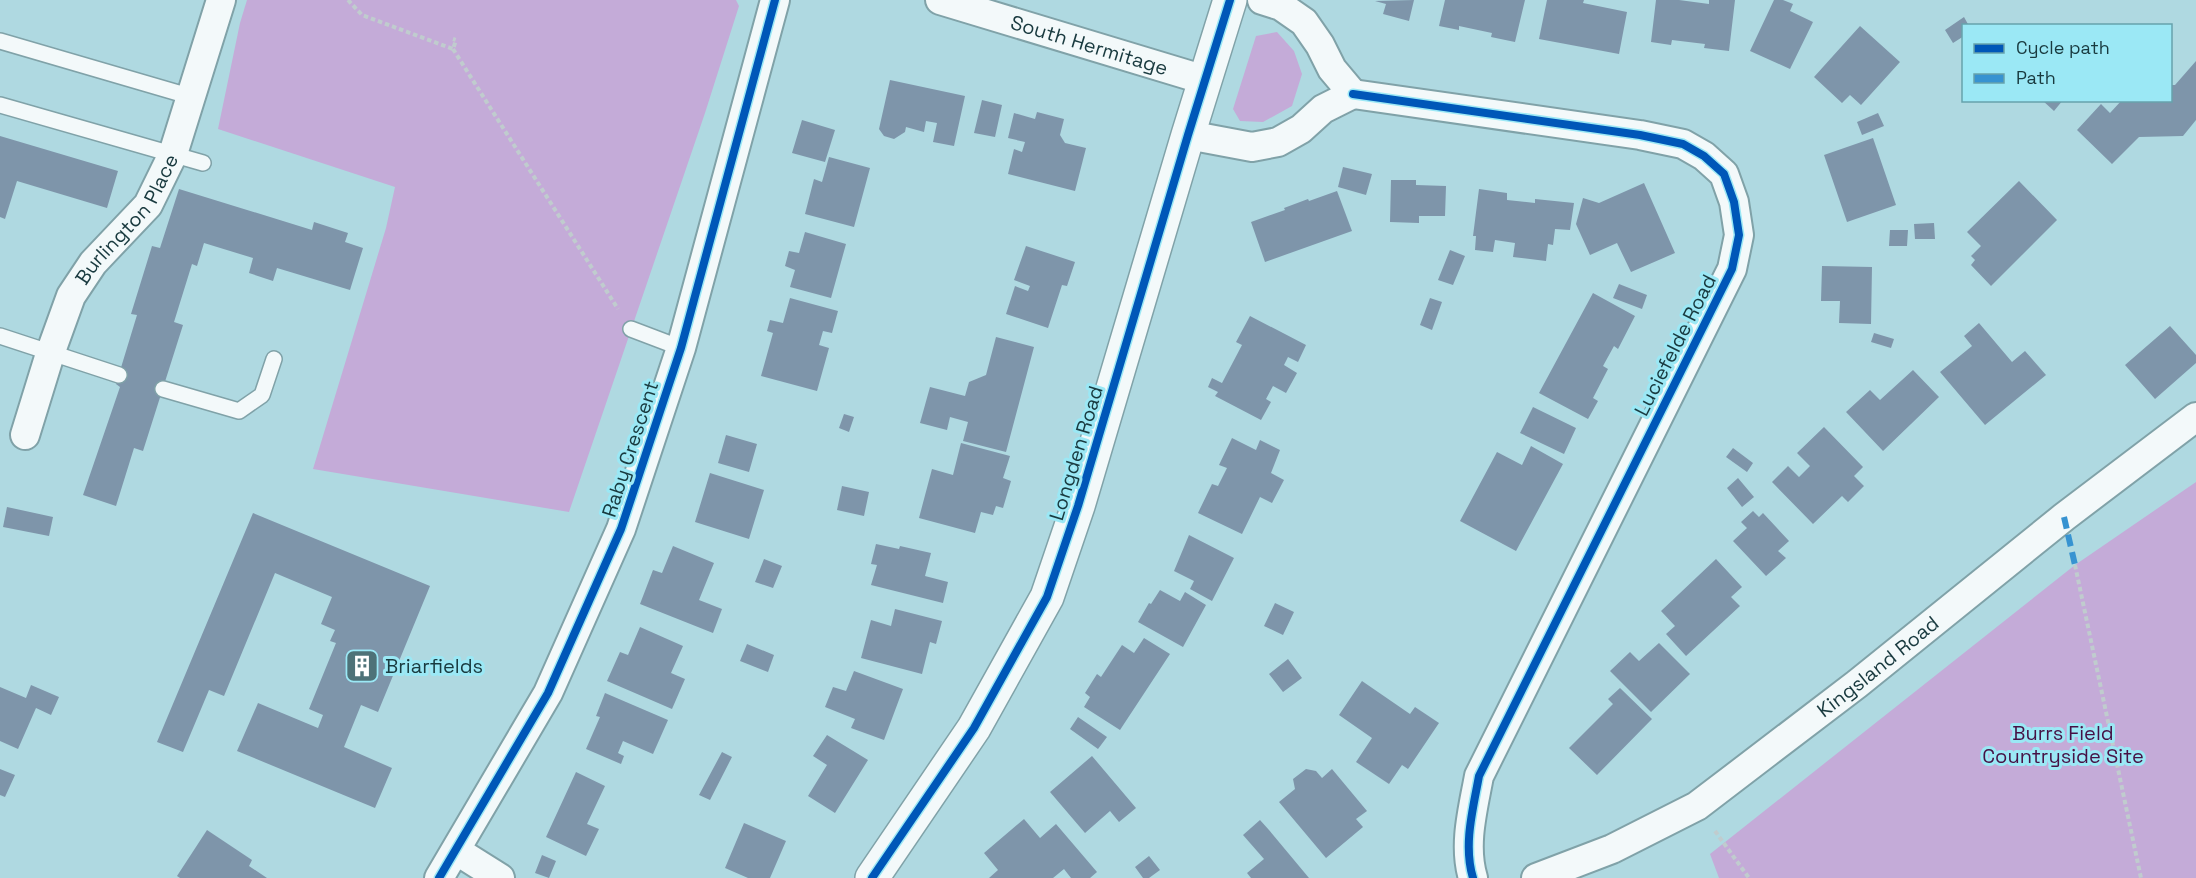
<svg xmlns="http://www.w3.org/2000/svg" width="2196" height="878" font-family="'Space Grotesk',sans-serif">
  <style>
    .green { fill: #c4abd8 }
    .building { fill: #7e95aa }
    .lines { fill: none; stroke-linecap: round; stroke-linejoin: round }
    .service-casing { stroke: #80a2a8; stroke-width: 18 }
    .minor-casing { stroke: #80a2a8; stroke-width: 32 }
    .tertiary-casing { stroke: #80a2a8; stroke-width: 36 }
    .path { stroke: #c0ccce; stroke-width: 4; stroke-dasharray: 4.5 3; stroke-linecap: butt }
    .service { stroke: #f3f9fa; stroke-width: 15 }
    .minor { stroke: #f3f9fa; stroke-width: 28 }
    .tertiary { stroke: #f3f9fa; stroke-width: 33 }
    .quiet { stroke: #3793d1; stroke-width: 6; stroke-dasharray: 12 6; stroke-linecap: butt }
    .cycleway-casing { stroke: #9be8f5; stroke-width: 11 }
    .cycleway { stroke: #0057b8; stroke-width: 8 }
    .labels { text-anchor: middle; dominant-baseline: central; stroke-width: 6; stroke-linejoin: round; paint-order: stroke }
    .street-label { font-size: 20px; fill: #193a3f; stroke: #9be8f5 }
    .poi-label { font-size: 20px; fill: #193a3f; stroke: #9be8f5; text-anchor: start }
    .park-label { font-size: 20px; fill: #461144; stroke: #9be8f5 }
  </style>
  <rect width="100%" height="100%" fill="#afd9e1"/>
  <path class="green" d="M247,0H736L739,6L705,113L569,512L313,469L386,228L395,187L218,129L240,23Z
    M1277,32L1294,51L1302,74L1292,106L1263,122L1240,121L1233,109L1256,36Z
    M2196,482V878H1719L1710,854L2075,565Z"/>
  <path class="building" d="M1414,0L1409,21L1383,14L1386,4L1375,1Z
    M1445,0H1525L1515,42L1491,37L1492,33L1459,26V30L1439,26Z
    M1547,0H1584L1583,3L1627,12L1619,54L1539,39Z
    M1656,0H1679L1709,4V0H1735L1729,51L1704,48L1705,44L1672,40L1671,45L1651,42Z
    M1774,0H1783L1793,4L1790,11L1813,22L1790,69L1750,51Z
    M1964,17L1969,26H1964V36L1953,43L1945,30Z
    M1860,26L1900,62L1861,105L1850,95L1842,103L1814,77Z
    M2196,61V120L2183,136L2139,137L2112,164L2077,130L2101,104L2110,113L2122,100H2170V85H2175Z
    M890,80L965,96L954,146L933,142L937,123L926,121L924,132L906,127L905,132L894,139L884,136L879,129Z
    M982,100L1002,105L995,137L974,133Z
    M2042,100H2063L2054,111Z
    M1037,112L1064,119L1060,135L1065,143L1086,148L1075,191L1008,174L1014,149L1022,152L1025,142L1008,138L1014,113L1035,119Z
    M1878,113L1884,126L1862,135L1857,122Z
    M802,120L835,130L825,162L792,153Z
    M0,136L118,171L107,208L17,181L5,219L0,217Z
    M1873,138L1896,205L1847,222L1824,155Z
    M829,157L870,168L854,227L805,214L814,179L822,182Z
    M1343,167L1372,174L1366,195L1338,187Z
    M1391,180H1416V185L1446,186L1445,216H1419V223L1390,222Z
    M2019,181L2057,220L1991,286L1971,265L1975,260L1971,256L1981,246L1967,232Z
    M1644,183L1675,253L1631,272L1617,243L1590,255L1576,224L1583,198L1599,203Z
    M179,189L312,230L314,222L348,233L345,242L363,248L350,290L277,268L273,281L249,273L253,258L204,243L197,266L192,264L174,322L183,325L143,451L134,448L116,506L83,495L120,387L116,384L137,315L131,314L152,246L160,248Z
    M1479,189L1507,193V200L1535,203V199L1574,203L1570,230L1555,229L1553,245L1548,244L1546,261L1513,257L1515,243L1495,240L1493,252L1475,250L1476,236H1473Z
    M1337,191L1352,231L1265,262L1251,222L1285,210L1284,208L1308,199L1309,201Z
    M1934,223L1935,239H1915L1914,224Z
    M1890,230H1908L1907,246H1889Z
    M805,232L846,244L831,298L790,287L795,270L785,266L789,251L799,253Z
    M1026,246L1075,262L1067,286L1062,285L1048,328L1006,314L1015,286L1028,291L1030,286L1014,280Z
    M1450,250L1465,256L1453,285L1438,280Z
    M1822,266L1872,267L1871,324L1839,323L1840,301H1821Z
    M1619,284L1647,295L1642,309L1613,298Z
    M1593,293L1635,316L1618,349L1614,346L1603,366L1608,369L1593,398L1598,401L1588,419L1539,393Z
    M790,298L838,311L832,333L823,331L819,345L829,348L817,391L761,376L773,333L767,331L770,320L783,323Z
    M1430,298L1442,302L1432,330L1420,325Z
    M1250,316L1306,345L1298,362L1288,357L1284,365L1297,373L1286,393L1273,386L1266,399L1271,402L1261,420L1215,396L1218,392L1208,387L1212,378L1222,383L1242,345L1236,342Z
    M1979,323L2012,362L2025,351L2046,375L1985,425L1940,372L1972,346L1964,336Z
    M2170,326L2196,355V363L2155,399L2125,365Z
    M1874,333L1894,339L1891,348L1871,342Z
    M996,337L1034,347L1006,452L963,441L968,422L950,417L947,430L920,423L930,387L965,396L969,382L986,375Z
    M1913,370L1939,397L1883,451L1846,412L1870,390L1880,400Z
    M1533,407L1576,428L1564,454L1520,433Z
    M844,414L854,417L849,432L839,428Z
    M1824,427L1863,467L1854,476L1864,486L1848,502L1842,496L1813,524L1772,482L1788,466L1799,477L1810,466L1797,453Z
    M726,435L757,444L749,472L718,463Z
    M1232,438L1256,450L1260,440L1280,450L1271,473L1284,480L1272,503L1260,497L1242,534L1198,513L1212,484L1218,486L1227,468L1219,465Z
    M961,443L1010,456L1003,478L1011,481L1003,508L996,506L993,515L981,512L975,533L919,518L932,469L953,475Z
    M1531,446L1563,464L1516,551L1460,521L1497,452L1522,465Z
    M1733,448L1753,463L1747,472L1726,457Z
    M710,473L764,490L749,539L695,522Z
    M1738,478L1754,497L1742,507L1727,488Z
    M842,486L869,492L864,516L837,510Z
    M7,507L53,517L49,536L3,527Z
    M1753,511L1759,517L1763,513L1789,541L1778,551L1786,558L1766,576L1733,541L1747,528L1741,522Z
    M253,513L430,586L378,712L361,705L344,747L392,768L375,808L237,751L258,703L318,728L323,715L309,709L336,643L330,641L335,630L321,624L332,597L275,573L224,696L209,690L183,752L157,742Z
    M1189,535L1234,558L1212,601L1190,589L1194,581L1174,571Z
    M876,544L899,549L900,546L931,553L925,576L948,582L943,603L871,585L877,565L871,564Z
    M673,546L714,563L699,600L722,609L713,633L640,604L653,570L662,573Z
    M764,559L782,566L773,588L755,582Z
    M1716,559L1742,587L1731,597L1740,606L1686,656L1666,634L1675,626L1661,611Z
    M1160,590L1180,601L1185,592L1206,605L1183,647L1138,622L1149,603L1151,604Z
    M1275,603L1294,612L1283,635L1264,626Z
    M895,609L942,621L936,644L930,642L922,674L861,658L871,620L891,626Z
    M640,627L683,646L671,673L685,679L672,709L607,681L620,652L628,655Z
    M1144,638L1170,654L1120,730L1084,707L1090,697L1085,693L1097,674L1101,677L1122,645L1134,653Z
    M1659,643L1690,674L1651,712L1610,671L1630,652L1639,661Z
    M747,644L774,655L768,672L740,661Z
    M1288,659L1302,678L1283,692L1269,674Z
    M854,671L903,689L884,740L851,728L855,719L825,707L833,687L846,691Z
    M1362,681L1410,714L1415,707L1439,723L1408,769L1402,765L1389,784L1356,762L1372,738L1339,715Z
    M31,685L59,697L51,715L36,708L18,749L0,741V687L26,698Z
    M1620,688L1652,719L1597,775L1569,748L1613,704L1608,699Z
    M605,693L668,720L653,754L623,741L618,753L624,756L621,764L586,749L600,717L596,716Z
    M1078,717L1107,737L1098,749L1070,729Z
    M827,735L868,760L835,813L808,796L827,765L813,756Z
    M722,752L732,757L710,800L699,795Z
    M1092,756L1136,808L1119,822L1110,811L1085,833L1050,792Z
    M0,769L15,775L5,797L0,795Z
    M1306,769L1316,771L1322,778L1332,769L1367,811L1356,819L1363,827L1326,858L1279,802L1295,789L1293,779Z
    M576,772L605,786L587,824L599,829L586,856L546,837Z
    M1024,819L1040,838L1056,824L1097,872L1090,878H1071L1064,869L1053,878H989L998,870L984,853Z
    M1260,820L1269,830L1309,878H1251L1247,873L1264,859L1243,835Z
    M744,823L786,841L770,878H748L725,868Z
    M207,830L252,860L249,866L267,878H180L177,876Z
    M542,855L556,861L549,878L535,873Z
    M1149,856L1160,870L1149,878H1143L1135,867Z"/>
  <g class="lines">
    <defs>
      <path id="service" d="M0,41L192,97
        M0,105L203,163
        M631,329L681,348
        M0,336L119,375
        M163,389L239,411L262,395L274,359"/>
      <g id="minor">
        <path id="s1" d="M940,0L1205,80"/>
        <path d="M1353,94L1640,135L1683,144L1704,156L1724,174L1734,202L1739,235L1732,269L1479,776C1473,809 1463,845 1473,878"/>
        <path d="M1188,135L1252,147L1278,142L1301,129L1323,109L1353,94L1332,69L1320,45L1304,22L1281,6L1262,0"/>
        <path id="s2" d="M25,435L50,354L71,296L93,263L148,205L173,154L221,0"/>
        <path d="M457,851L500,878"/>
        <path d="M439,878L548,693L621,529L681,348L775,0"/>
        <path id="s3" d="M1536,878L1612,849L1697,806L1857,684L2064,517L2196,417"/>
      </g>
      <path id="tertiary" d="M872,878L974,728L1047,597L1078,506L1188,135L1230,0"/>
    </defs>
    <use href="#service" class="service-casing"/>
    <use href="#minor" class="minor-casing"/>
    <use href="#tertiary" class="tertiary-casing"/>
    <path class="path" d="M348,0L362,15L453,49L456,40L453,39
      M453,49L618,309
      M2075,565L2141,878
      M1715,831L1749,878"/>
    <use href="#service" class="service"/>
    <use href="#minor" class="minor"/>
    <use href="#tertiary" class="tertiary"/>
    <path class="quiet" d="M2064,517L2075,565"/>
    <defs>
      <path id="cycleway" d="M1353,94L1640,135L1683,144L1704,156L1724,174L1734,202L1739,235L1732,269L1479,776C1473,809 1463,845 1473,878
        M439,878L548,693L621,529L681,348L775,0
        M872,878L974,728L1047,597L1078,506L1188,135L1230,0"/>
    </defs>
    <use href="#cycleway" class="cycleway-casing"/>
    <use href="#cycleway" class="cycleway"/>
  </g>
  <defs>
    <symbol id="building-square" viewBox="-11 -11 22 22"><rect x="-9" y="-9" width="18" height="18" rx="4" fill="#4e7278" stroke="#9be8f5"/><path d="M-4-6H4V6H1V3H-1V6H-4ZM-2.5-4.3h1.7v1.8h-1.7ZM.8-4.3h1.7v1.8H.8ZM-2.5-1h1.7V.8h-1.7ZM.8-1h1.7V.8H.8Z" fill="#fff"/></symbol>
  </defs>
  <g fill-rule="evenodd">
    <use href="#building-square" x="343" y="647" width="38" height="38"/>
  </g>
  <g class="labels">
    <g class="street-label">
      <text stroke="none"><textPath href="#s1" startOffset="156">South Hermitage</textPath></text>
      <text stroke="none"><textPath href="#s2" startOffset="242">Burlington Place</textPath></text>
      <text transform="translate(1675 345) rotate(-63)">Luciefelde Road</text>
      <text transform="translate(630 449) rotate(-72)">Raby Crescent</text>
      <text transform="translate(1076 453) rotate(-73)">Longden Road</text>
      <text stroke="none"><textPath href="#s3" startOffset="405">Kingsland Road</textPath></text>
    </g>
    <g class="poi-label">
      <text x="385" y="666">Briarfields</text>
    </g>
    <g class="park-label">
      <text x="2063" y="733">Burrs Field<tspan x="2063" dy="23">Countryside Site</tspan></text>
    </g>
  </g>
  <rect x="1962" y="24" width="210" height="78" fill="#9be8f5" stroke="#67a2ac" stroke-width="1.5"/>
  <rect x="1974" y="44" width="30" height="9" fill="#0057b8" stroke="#67a2ac" stroke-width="1.5"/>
  <text x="2016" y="54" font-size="18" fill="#193a3f">Cycle path</text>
  <rect x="1974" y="74" width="30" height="9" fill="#3793d1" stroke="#67a2ac" stroke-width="1.5"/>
  <text x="2016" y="84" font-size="18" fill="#193a3f">Path</text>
</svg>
